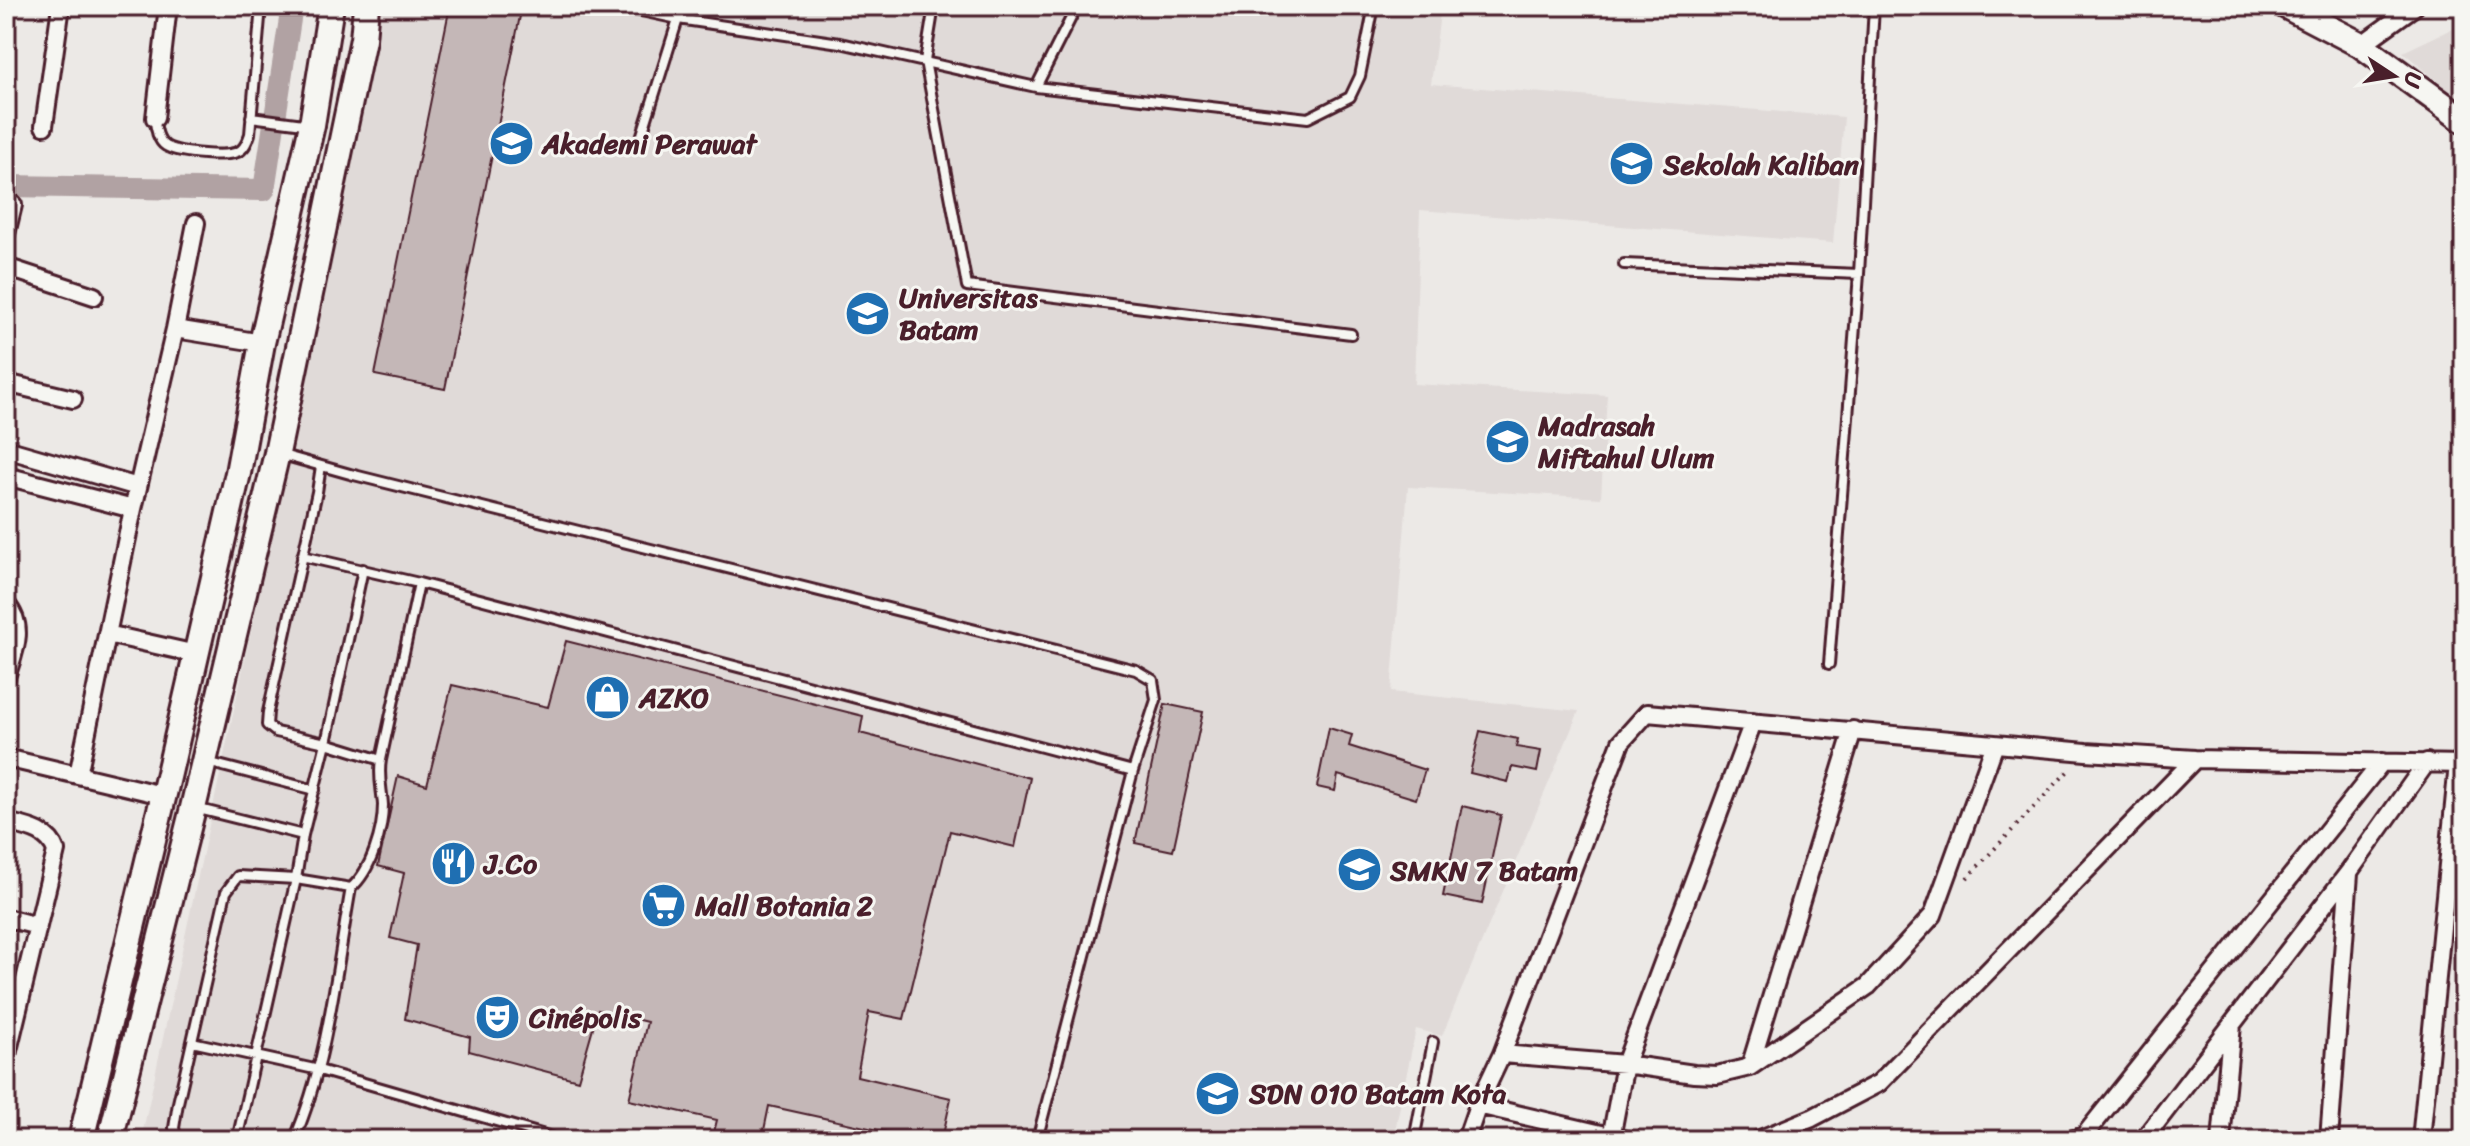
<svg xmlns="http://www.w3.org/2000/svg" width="2470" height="1146" font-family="Sriracha,sans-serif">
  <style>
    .built { fill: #e0dad8 }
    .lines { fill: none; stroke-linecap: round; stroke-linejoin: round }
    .canal { stroke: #b1a2a3; stroke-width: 22 }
    .building { fill: #c4b7b7; stroke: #4a1f2b; stroke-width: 2 }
    .lane-casing { stroke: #4a1f2b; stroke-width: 14 }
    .street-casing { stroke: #4a1f2b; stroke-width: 22 }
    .secondary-casing { stroke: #4a1f2b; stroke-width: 30 }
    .path { stroke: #4a1f2b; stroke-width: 4; stroke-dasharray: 2 6; stroke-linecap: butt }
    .lane { stroke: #f6f6f2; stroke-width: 8 }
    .street { stroke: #f6f6f2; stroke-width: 16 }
    .secondary { stroke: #f6f6f2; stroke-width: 24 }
    .labels { text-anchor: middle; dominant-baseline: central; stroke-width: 6; stroke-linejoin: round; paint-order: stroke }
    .poi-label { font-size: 28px; font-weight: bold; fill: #4a1f2b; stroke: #f6f6f2; text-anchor: start }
  </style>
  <rect width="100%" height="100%" fill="#ece9e6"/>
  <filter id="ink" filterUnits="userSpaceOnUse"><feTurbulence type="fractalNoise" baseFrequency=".0125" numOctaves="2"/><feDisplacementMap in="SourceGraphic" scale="16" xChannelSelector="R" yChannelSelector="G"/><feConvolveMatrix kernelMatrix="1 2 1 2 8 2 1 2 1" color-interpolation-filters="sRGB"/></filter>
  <g filter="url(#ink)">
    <path class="built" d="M375,6H1441L1431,84L1844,117L1833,243L1420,210L1414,384L1607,395L1601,498L1408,487L1391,692L1579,711L1442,1036L1416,1029L1393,1140H141L335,242L367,90Z
      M2464,23V103L2403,52Z"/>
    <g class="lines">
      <path class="canal" d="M6,186L264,190L292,6"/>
    </g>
    <path class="building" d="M450,6H522L445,389L375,375Z
      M566,641L863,716L860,733L1030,778L1015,847L950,831L904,1019L869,1012L857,1076L951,1098L942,1140H924L769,1106L762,1140H712L717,1120L629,1100L647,1022L598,1010L578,1080L469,1051L470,1037L405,1019L417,945L390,938L404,873L378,866L398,776L427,785L452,685L548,707Z
      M1165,704L1203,712L1173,851L1135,843Z
      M1329,728L1352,735L1349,746L1425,770L1416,799L1338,775L1335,791L1317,787Z
      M1480,731L1518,739L1516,747L1541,751L1537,772L1512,767L1508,782L1470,773Z
      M1462,806L1501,815L1482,904L1443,896Z"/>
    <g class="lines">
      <defs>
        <path id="lane" d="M618,6L678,19L840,43L1036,87L1308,118L1350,97L1360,76L1374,6
          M934,6L925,61L967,286L1351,334
          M1036,87L1077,6
          M251,117L311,125
          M155,118C155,128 158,141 166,146C178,153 230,159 241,150C246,146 248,140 250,134L261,6
          M639,144L678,19L680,6
          M1624,264L1859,274
          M279,454L350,474L1136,670L1153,680L1156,700L1133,771
          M321,466L317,492L268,712L267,725L276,732L326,743L381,760
          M302,556L419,583L1133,771L1037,1140
          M1829,664L1859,274L1874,6
          M207,762L315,790
          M195,808L303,835
          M192,1042L319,1070L562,1140
          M177,1140L174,1128L178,1103L226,892L238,876L296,879L351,888
          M237,1140L296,879L303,835L326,743L363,569
          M294,1140C328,1062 336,971 351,888C371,871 383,831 383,805C382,789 378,776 381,760L419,583
          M1414,1140L1433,1042"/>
        <path id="street" d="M2361,45L2415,6
          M155,118L168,6
          M44,126L61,6
          M6,234L13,205
          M6,267L94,296
          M175,329L262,343
          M6,383L73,399
          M6,449L138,487
          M6,476L133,509
          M6,604C26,627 14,652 6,677
          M107,634L196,654
          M6,758L162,795
          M78,775L133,509L175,329L196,223
          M6,822C26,827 49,830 56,851L6,1059
          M6,918L38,926
          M1502,1054L1625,1064L1694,1074L1717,1075L1750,1067L1868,986L1933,915L1995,744
          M1750,1067L1853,730
          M1478,1105L1627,1140
          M1611,1138L1625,1064L1753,722
          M1466,1140L1478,1105L1502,1054L1621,742L1647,713L2086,752L2195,759L2464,764
          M1758,1140L1812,1118L1879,1083L2195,759
          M2071,1140L2084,1136L2382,762
          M2143,1140L2349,872L2427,762
          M2221,1140L2232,1025
          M2329,1140L2349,874
          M2421,1140L2458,764"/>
        <path id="secondary" d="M2286,6L2361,45L2464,120
          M81,1140L169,773L238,473L262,343L312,125L331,6
          M110,1140L193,808L277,453L363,39L366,6"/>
      </defs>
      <use href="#lane" class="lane-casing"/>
      <use href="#street" class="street-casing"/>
      <use href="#secondary" class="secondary-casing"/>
      <path class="path" d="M1967,878L2071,768"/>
      <use href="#lane" class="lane"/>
      <use href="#street" class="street"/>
      <use href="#secondary" class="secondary"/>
    </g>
  </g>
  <defs>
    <symbol id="university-disc" viewBox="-11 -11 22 22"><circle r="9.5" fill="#1f6fb2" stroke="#f6f6f2"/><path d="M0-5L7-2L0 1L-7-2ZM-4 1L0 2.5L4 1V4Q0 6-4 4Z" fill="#fff"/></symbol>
    <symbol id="school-disc" viewBox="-11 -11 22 22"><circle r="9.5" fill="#1f6fb2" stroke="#f6f6f2"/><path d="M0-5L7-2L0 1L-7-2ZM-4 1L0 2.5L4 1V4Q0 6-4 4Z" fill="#fff"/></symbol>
    <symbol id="shop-disc" viewBox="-11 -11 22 22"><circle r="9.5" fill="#1f6fb2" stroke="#f6f6f2"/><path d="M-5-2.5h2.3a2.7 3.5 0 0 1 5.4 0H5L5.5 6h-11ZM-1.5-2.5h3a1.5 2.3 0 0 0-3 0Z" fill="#fff"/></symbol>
    <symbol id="restaurant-disc" viewBox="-11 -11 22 22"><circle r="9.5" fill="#1f6fb2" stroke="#f6f6f2"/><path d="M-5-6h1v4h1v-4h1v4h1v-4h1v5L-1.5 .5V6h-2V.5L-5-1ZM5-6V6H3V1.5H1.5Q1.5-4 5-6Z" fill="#fff"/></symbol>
    <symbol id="supermarket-disc" viewBox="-11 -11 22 22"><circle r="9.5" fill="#1f6fb2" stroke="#f6f6f2"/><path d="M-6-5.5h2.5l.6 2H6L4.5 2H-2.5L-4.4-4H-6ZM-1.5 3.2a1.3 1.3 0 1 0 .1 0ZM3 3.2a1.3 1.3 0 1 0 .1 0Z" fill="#fff"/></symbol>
    <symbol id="theatre-disc" viewBox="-11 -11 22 22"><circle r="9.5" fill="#1f6fb2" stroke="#f6f6f2"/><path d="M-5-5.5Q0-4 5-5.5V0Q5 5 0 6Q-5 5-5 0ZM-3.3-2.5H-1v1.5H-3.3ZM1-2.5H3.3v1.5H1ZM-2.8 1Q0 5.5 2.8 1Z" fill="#fff"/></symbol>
  </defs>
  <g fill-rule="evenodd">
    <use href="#university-disc" x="486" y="118" width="51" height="51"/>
    <use href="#school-disc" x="1606" y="138" width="51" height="51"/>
    <use href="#university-disc" x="842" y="288" width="51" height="51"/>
    <use href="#school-disc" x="1482" y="416" width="51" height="51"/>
    <use href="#shop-disc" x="582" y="672" width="51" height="51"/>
    <use href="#restaurant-disc" x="428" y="838" width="51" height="51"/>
    <use href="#school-disc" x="1334" y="844" width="51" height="51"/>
    <use href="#supermarket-disc" x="638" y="880" width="51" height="51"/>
    <use href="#theatre-disc" x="472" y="992" width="51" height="51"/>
    <use href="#school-disc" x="1192" y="1068" width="51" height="51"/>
  </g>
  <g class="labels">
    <g class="poi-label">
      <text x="542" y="143">Akademi Perawat</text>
      <text x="1663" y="164">Sekolah Kaliban</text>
      <text x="899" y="297">Universitas<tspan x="899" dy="32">Batam</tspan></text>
      <text x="1538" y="425">Madrasah<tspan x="1538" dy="32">Miftahul Ulum</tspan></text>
      <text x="639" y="697">AZKO</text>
      <text x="484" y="863">J.Co</text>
      <text x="1390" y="870">SMKN 7 Batam</text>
      <text x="695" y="905">Mall Botania 2</text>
      <text x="529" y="1017">Cinépolis</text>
      <text x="1249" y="1093">SDN 010 Batam Kota</text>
    </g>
  </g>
  <rect width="2470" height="1146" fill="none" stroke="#f6f6f2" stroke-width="32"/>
  <rect x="16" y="16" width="2438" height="1114" fill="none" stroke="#4a1f2b" stroke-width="3" filter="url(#ink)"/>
  <g transform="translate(2394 76) rotate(102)" stroke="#f6f6f2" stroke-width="6" paint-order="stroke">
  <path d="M0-6L14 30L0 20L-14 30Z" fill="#4a1f2b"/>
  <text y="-12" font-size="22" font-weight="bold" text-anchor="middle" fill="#4a1f2b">U</text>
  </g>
</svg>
